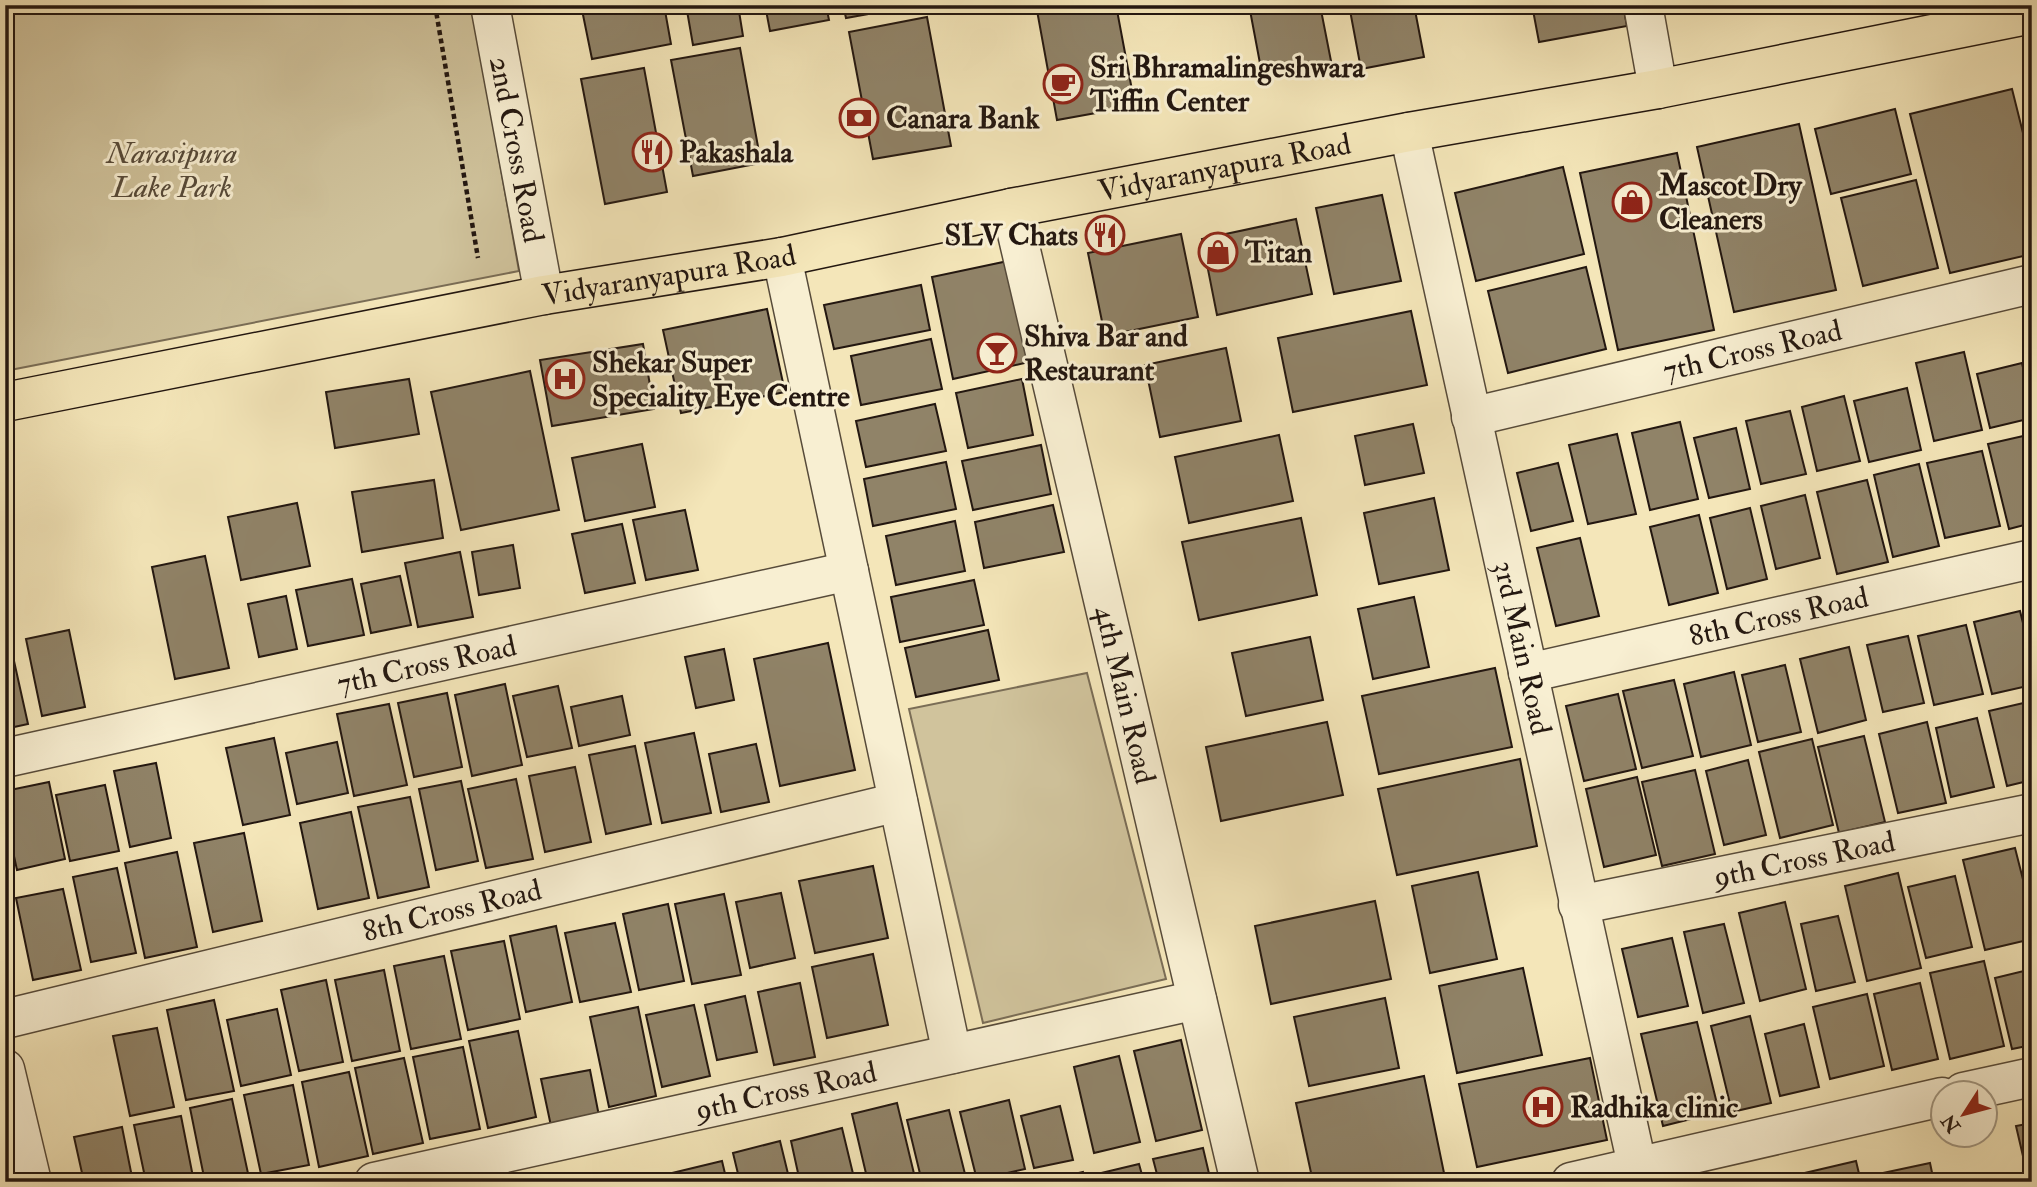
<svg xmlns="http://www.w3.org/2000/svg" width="2037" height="1187" font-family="'IM FELL Double Pica',serif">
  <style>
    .green { fill: #d0c39c; stroke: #7a6d56; stroke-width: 2 }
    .building { fill: #908368; stroke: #231710; stroke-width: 2 }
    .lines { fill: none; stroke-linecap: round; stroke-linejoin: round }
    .minor-casing { stroke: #574b3a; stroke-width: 41 }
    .major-casing { stroke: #231710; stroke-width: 41 }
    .path { stroke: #231710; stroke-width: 4.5; stroke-dasharray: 5 3.5; stroke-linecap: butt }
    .minor { stroke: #f8efd2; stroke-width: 38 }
    .major { stroke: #f4e6b9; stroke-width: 38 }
    .labels { text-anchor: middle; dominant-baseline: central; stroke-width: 6; stroke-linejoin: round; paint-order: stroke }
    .poi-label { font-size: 30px; font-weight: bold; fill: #231710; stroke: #f8efd2; text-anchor: start }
    .street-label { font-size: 30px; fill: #231710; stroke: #f8efd2 }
    .park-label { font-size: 30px; font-style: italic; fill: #574b3a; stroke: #f8efd2 }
  </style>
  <rect width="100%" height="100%" fill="#f4e6b9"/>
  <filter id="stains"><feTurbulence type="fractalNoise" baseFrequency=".00286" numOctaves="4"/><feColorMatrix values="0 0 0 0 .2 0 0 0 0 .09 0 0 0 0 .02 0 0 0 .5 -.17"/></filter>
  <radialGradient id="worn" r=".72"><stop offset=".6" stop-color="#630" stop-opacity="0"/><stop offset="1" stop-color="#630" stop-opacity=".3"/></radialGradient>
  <path class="green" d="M5,5H472L519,271L5,371Z
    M1087,673L1166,979L983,1023L909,709Z"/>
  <path class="building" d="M581,5H664L671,44L592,59Z
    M686,5H738L743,36L693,45Z
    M765,5H826L829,20L770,31Z
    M843,5H902V8L846,18Z
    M1036,5H1116L1135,106L1057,120Z
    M1249,5H1320L1331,61L1262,74Z
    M1349,5H1414L1424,57L1361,69Z
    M1532,5H1623L1627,26L1539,42Z
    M927,17L951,146L873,159L849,32Z
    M740,48L761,163L693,176L671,60Z
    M644,68L667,192L605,204L581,79Z
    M2012,89L2032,169V254L1950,273L1910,114Z
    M1895,109L1911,174L1831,194L1815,129Z
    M1799,124L1836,290L1734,312L1697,147Z
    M1677,153L1714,330L1618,350L1580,173Z
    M1563,167L1584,254L1476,281L1455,193Z
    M1916,180L1938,268L1863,286L1841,198Z
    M1382,195L1401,281L1334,294L1316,208Z
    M1296,219L1312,294L1217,315L1202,239Z
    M1181,234L1198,317L1105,336L1088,253Z
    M1008,261L1029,362L953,379L932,277Z
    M1586,267L1606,349L1508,373L1488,291Z
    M921,285L930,330L834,349L824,305Z
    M767,309L785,392L681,413L663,330Z
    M1411,311L1427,385L1293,412L1278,338Z
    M931,339L942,389L861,405L851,356Z
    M643,344L654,409L552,426L540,360Z
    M1226,348L1241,421L1160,437L1145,365Z
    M1964,352L1982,430L1934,441L1916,363Z
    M2022,363L2032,408V418L1990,428L1977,374Z
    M530,371L559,510L461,530L431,392Z
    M409,379L419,434L335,448L326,392Z
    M1022,379L1033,435L968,448L956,393Z
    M1907,388L1921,450L1869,462L1854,401Z
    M1844,396L1860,461L1817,471L1802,407Z
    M935,404L946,451L866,467L856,421Z
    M1790,411L1806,474L1761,484L1746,421Z
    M1680,422L1698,499L1650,510L1632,433Z
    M1413,424L1424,473L1365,485L1355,436Z
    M1736,428L1750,489L1709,498L1694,438Z
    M1617,434L1636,514L1588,524L1569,445Z
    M2032,434V523L2009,529L1988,444Z
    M1279,435L1293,501L1189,523L1175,457Z
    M642,444L655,507L585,521L572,458Z
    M1041,445L1051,494L973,510L962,461Z
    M1982,451L2000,526L1945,538L1927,463Z
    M946,462L956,509L873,526L864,479Z
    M1558,463L1573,521L1531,531L1517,473Z
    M1919,464L1939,546L1893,557L1874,475Z
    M434,480L443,538L362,552L352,492Z
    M1867,480L1888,562L1837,574L1817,492Z
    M1805,495L1820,558L1776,569L1761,506Z
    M1434,498L1449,570L1379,584L1364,513Z
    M297,503L310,566L241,580L228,517Z
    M1053,505L1064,552L984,568L975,522Z
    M1750,508L1767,579L1727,589L1710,518Z
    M685,510L698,570L646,580L633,520Z
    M1699,515L1718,593L1669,605L1650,527Z
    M1301,518L1317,595L1199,620L1182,542Z
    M955,521L965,571L896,585L886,536Z
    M622,524L635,583L585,593L572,534Z
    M1580,538L1599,616L1556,626L1537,548Z
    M513,545L520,588L479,595L472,552Z
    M460,552L473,617L418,627L405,563Z
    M205,556L229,668L175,679L152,567Z
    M400,576L411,625L371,633L361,584Z
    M352,579L364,635L308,646L296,590Z
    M974,580L984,625L900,642L891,597Z
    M286,596L297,649L259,657L248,604Z
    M1414,597L1429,667L1373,679L1358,609Z
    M2020,611L2032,659V685L1992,694L1974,622Z
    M1966,625L1983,694L1934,705L1918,636Z
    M69,630L85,707L42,716L26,639Z
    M988,630L999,680L916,697L905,648Z
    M1908,636L1924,703L1883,712L1867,645Z
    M1310,637L1323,700L1246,716L1232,653Z
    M10,643L28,724L5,729V644Z
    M828,643L855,770L780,786L754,659Z
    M1849,647L1866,720L1818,733L1800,659Z
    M724,649L734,700L696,708L685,657Z
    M1785,665L1801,732L1758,742L1742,675Z
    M1495,668L1512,747L1379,774L1362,696Z
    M1734,672L1751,745L1701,757L1684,684Z
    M1674,680L1693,756L1642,768L1623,691Z
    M505,684L522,765L472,776L455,695Z
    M558,686L572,748L527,757L513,696Z
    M447,693L462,767L414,777L398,703Z
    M1618,694L1636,769L1584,781L1566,706Z
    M622,696L630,735L579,746L571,707Z
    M2032,701V780L2007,786L1989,711Z
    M389,704L407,785L354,796L337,714Z
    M1977,718L1994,787L1951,797L1936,728Z
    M1327,722L1343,795L1221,821L1206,747Z
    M1927,722L1946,803L1898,813L1879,734Z
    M694,733L711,813L662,823L645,743Z
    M1864,736L1885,822L1839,833L1818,747Z
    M274,738L290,815L243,825L226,748Z
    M1812,739L1833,825L1780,838L1759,752Z
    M337,742L348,793L297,804L286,753Z
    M756,744L769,802L721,812L709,754Z
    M635,746L651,824L606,834L589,755Z
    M1520,759L1537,846L1397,875L1378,789Z
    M1748,760L1766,835L1724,845L1706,771Z
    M156,763L171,838L130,847L114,771Z
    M575,767L591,842L545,852L529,776Z
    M1695,770L1715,854L1662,866L1642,782Z
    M1637,777L1656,855L1604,867L1586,789Z
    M516,779L533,859L486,868L468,789Z
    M461,781L478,861L436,870L419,789Z
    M49,782L65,859L17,870L5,815V791Z
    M105,785L119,851L70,861L56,795Z
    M410,797L429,887L378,898L358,807Z
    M351,812L369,898L318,909L300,823Z
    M244,833L262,921L213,932L194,843Z
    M2015,848L2032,915V939L1985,950L1963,860Z
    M177,852L197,947L145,958L125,863Z
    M873,866L888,938L815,953L799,881Z
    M117,868L136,953L91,962L73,877Z
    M1478,872L1497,959L1430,973L1412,886Z
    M1898,873L1921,968L1867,981L1845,886Z
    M1955,876L1972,947L1926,958L1908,887Z
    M63,889L81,970L33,980L16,898Z
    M781,893L795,958L750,968L736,902Z
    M724,894L741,975L692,984L675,904Z
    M1375,901L1391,979L1271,1004L1255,926Z
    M1785,902L1806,989L1760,1001L1739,913Z
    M668,904L684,981L639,990L623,914Z
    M1838,916L1855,982L1816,991L1801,924Z
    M615,923L631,992L580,1002L565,933Z
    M1724,924L1744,1003L1703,1013L1684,932Z
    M556,926L572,1002L526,1012L510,936Z
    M1672,938L1688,1006L1638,1017L1622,949Z
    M504,941L520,1019L468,1030L451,951Z
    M873,954L888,1025L827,1038L812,967Z
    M444,956L461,1039L411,1049L394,966Z
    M1984,961L2004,1046L1950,1059L1930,973Z
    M1523,968L1542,1055L1457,1073L1439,986Z
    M2032,969V1045L2012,1049L1995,978Z
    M384,970L400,1051L352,1061L335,980Z
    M326,980L343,1062L299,1071L281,990Z
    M800,983L815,1057L774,1065L758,992Z
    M1920,983L1938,1059L1892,1070L1874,994Z
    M1867,994L1884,1066L1830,1079L1813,1007Z
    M745,996L757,1052L717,1060L705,1005Z
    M1385,998L1399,1068L1309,1086L1294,1017Z
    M214,1000L234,1091L186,1100L167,1010Z
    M694,1005L710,1076L662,1087L646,1015Z
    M638,1007L656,1096L609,1107L590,1017Z
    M277,1009L291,1075L241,1086L227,1020Z
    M1750,1016L1771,1103L1732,1112L1711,1026Z
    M1697,1022L1719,1112L1663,1126L1641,1034Z
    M1804,1024L1819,1087L1780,1096L1765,1034Z
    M157,1028L174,1107L130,1116L113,1036Z
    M518,1031L536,1117L488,1128L469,1041Z
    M1181,1040L1202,1130L1156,1141L1134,1051Z
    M463,1047L480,1129L430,1139L413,1057Z
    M1119,1056L1140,1142L1094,1153L1074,1067Z
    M404,1058L423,1143L373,1154L355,1068Z
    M1590,1058L1607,1140L1477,1167L1459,1084Z
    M590,1070L599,1116L551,1126L541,1079Z
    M349,1072L368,1156L319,1167L302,1082Z
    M1424,1076L1444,1173L1402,1182H1313L1296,1103Z
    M293,1085L309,1165L261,1174L244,1095Z
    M232,1099L249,1178L233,1182H205L190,1108Z
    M1009,1100L1025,1169L977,1180L960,1112Z
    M897,1103L916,1182H868L852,1114Z
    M1060,1106L1073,1160L1034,1168L1021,1116Z
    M949,1110L967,1182H922L907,1120Z
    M181,1116L194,1182H146L134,1125Z
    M2032,1123V1182H2029L2016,1126Z
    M122,1127L133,1182H84L74,1137Z
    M842,1128L855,1182H800L791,1141Z
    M780,1141L790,1182H740L733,1153Z
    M1203,1148L1211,1182H1159L1153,1159Z
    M722,1161L727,1182H674L672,1173Z
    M1856,1161L1861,1182H1798L1796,1175Z
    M1930,1163L1934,1182H1879L1878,1174Z
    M1139,1164L1144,1182H1099L1097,1174Z
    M1083,1172L1086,1182H1040Z"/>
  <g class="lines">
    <defs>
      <g id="minor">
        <path id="s1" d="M490,5L544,295"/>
        <path d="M1643,5L1658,89"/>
        <path id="s2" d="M1409,132L1637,1165"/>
        <path id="s3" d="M1011,208L1240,1182"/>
        <path d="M782,257L952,1054"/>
        <path id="s4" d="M1471,417L2032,284"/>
        <path id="s5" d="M1528,673L2032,559"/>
        <path id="s6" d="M5,758L849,571"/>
        <path id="s7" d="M1578,905L2032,813"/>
        <path id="s8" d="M5,1019L898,802"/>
        <path d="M5,1069L32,1182"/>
        <path d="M1963,1092L2032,1077"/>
        <path id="s9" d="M374,1182L1197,1000"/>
        <path d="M1571,1182L1942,1097"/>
      </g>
      <g id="major">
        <path id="s10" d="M5,402L544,295L782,257L1011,208L1409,132L1658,89L2032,14"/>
      </g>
    </defs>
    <use href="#minor" class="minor-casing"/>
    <use href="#major" class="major-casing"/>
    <path class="path" d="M435,5L478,258"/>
    <use href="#minor" class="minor"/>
    <use href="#major" class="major"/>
  </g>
  <defs>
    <symbol id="cafe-ring" viewBox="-11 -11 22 22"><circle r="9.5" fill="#f8efd2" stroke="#8f2418" stroke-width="1.5"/><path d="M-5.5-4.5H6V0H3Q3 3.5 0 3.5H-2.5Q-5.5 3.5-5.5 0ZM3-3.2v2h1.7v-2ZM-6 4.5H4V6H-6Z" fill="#8f2418"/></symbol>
    <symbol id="bank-ring" viewBox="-11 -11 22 22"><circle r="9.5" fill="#f8efd2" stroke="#8f2418" stroke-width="1.5"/><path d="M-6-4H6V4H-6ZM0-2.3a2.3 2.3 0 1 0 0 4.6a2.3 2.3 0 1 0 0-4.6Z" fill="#8f2418"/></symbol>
    <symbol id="restaurant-ring" viewBox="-11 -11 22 22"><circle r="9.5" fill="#f8efd2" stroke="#8f2418" stroke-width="1.5"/><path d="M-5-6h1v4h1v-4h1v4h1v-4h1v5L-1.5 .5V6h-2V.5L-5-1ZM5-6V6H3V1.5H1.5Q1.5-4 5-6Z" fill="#8f2418"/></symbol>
    <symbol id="shop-ring" viewBox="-11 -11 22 22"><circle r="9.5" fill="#f8efd2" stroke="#8f2418" stroke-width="1.5"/><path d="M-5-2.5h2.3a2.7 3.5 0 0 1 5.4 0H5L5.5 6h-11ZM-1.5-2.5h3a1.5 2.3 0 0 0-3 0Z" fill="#8f2418"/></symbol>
    <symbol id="bar-ring" viewBox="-11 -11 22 22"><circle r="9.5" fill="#f8efd2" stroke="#8f2418" stroke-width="1.5"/><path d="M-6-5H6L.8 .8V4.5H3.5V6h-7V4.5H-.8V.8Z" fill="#8f2418"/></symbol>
    <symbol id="hospital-ring" viewBox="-11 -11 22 22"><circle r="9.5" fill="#f8efd2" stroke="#8f2418" stroke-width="1.5"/><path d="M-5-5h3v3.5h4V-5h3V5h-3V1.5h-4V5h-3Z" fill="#8f2418"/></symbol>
  </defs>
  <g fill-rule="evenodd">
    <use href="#cafe-ring" x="1041" y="62" width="44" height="44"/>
    <use href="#bank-ring" x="837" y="96" width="44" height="44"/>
    <use href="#restaurant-ring" x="630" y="130" width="44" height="44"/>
    <use href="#shop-ring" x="1610" y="180" width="44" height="44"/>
    <use href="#restaurant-ring" x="1083" y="213" width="44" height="44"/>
    <use href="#shop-ring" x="1196" y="230" width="44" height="44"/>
    <use href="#bar-ring" x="975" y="331" width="44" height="44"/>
    <use href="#hospital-ring" x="543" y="357" width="44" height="44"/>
    <use href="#hospital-ring" x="1521" y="1085" width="44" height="44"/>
  </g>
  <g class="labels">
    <g class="poi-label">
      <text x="1090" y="67">Sri Bhramalingeshwara<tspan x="1090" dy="34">Tiffin Center</tspan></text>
      <text x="886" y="118">Canara Bank</text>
      <text x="679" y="152">Pakashala</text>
      <text x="1659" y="185">Mascot Dry<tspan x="1659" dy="34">Cleaners</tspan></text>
      <text x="1078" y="235" text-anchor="end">SLV Chats</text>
      <text x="1245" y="252">Titan</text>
      <text x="1024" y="336">Shiva Bar and<tspan x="1024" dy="34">Restaurant</tspan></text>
      <text x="592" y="362">Shekar Super<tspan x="592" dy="34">Speciality Eye Centre</tspan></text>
      <text x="1570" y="1107">Radhika clinic</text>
    </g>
    <g class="street-label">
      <text stroke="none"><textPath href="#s1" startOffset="147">2nd Cross Road</textPath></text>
      <text stroke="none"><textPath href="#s10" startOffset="1242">Vidyaranyapura Road</textPath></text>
      <text stroke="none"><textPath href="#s10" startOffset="676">Vidyaranyapura Road</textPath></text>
      <text stroke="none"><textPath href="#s4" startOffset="289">7th Cross Road</textPath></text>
      <text stroke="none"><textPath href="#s5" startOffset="257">8th Cross Road</textPath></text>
      <text stroke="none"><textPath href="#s2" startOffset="528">3rd Main Road</textPath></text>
      <text stroke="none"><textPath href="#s6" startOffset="432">7th Cross Road</textPath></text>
      <text stroke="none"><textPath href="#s3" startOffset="500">4th Main Road</textPath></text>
      <text stroke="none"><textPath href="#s7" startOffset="231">9th Cross Road</textPath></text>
      <text stroke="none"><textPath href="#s8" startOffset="460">8th Cross Road</textPath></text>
      <text stroke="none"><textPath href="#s9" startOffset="422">9th Cross Road</textPath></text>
    </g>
    <g class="park-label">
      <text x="172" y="153">Narasipura<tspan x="172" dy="34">Lake Park</tspan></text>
    </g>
  </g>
  <rect width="2037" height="1187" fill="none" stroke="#f4e6b9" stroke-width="28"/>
  <rect x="7" y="7" width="2023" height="1173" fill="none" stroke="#231710" stroke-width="3.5"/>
  <rect x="14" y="14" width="2009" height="1159" fill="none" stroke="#231710" stroke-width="2"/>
  <g transform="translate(1964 1114) rotate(234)"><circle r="33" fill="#f8efd2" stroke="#a39984" stroke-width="2"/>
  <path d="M0-5L12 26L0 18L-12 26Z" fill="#8f2418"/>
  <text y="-10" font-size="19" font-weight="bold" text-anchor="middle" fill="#231710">N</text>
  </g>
  <rect width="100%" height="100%" filter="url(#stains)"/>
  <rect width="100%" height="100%" fill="url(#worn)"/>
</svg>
